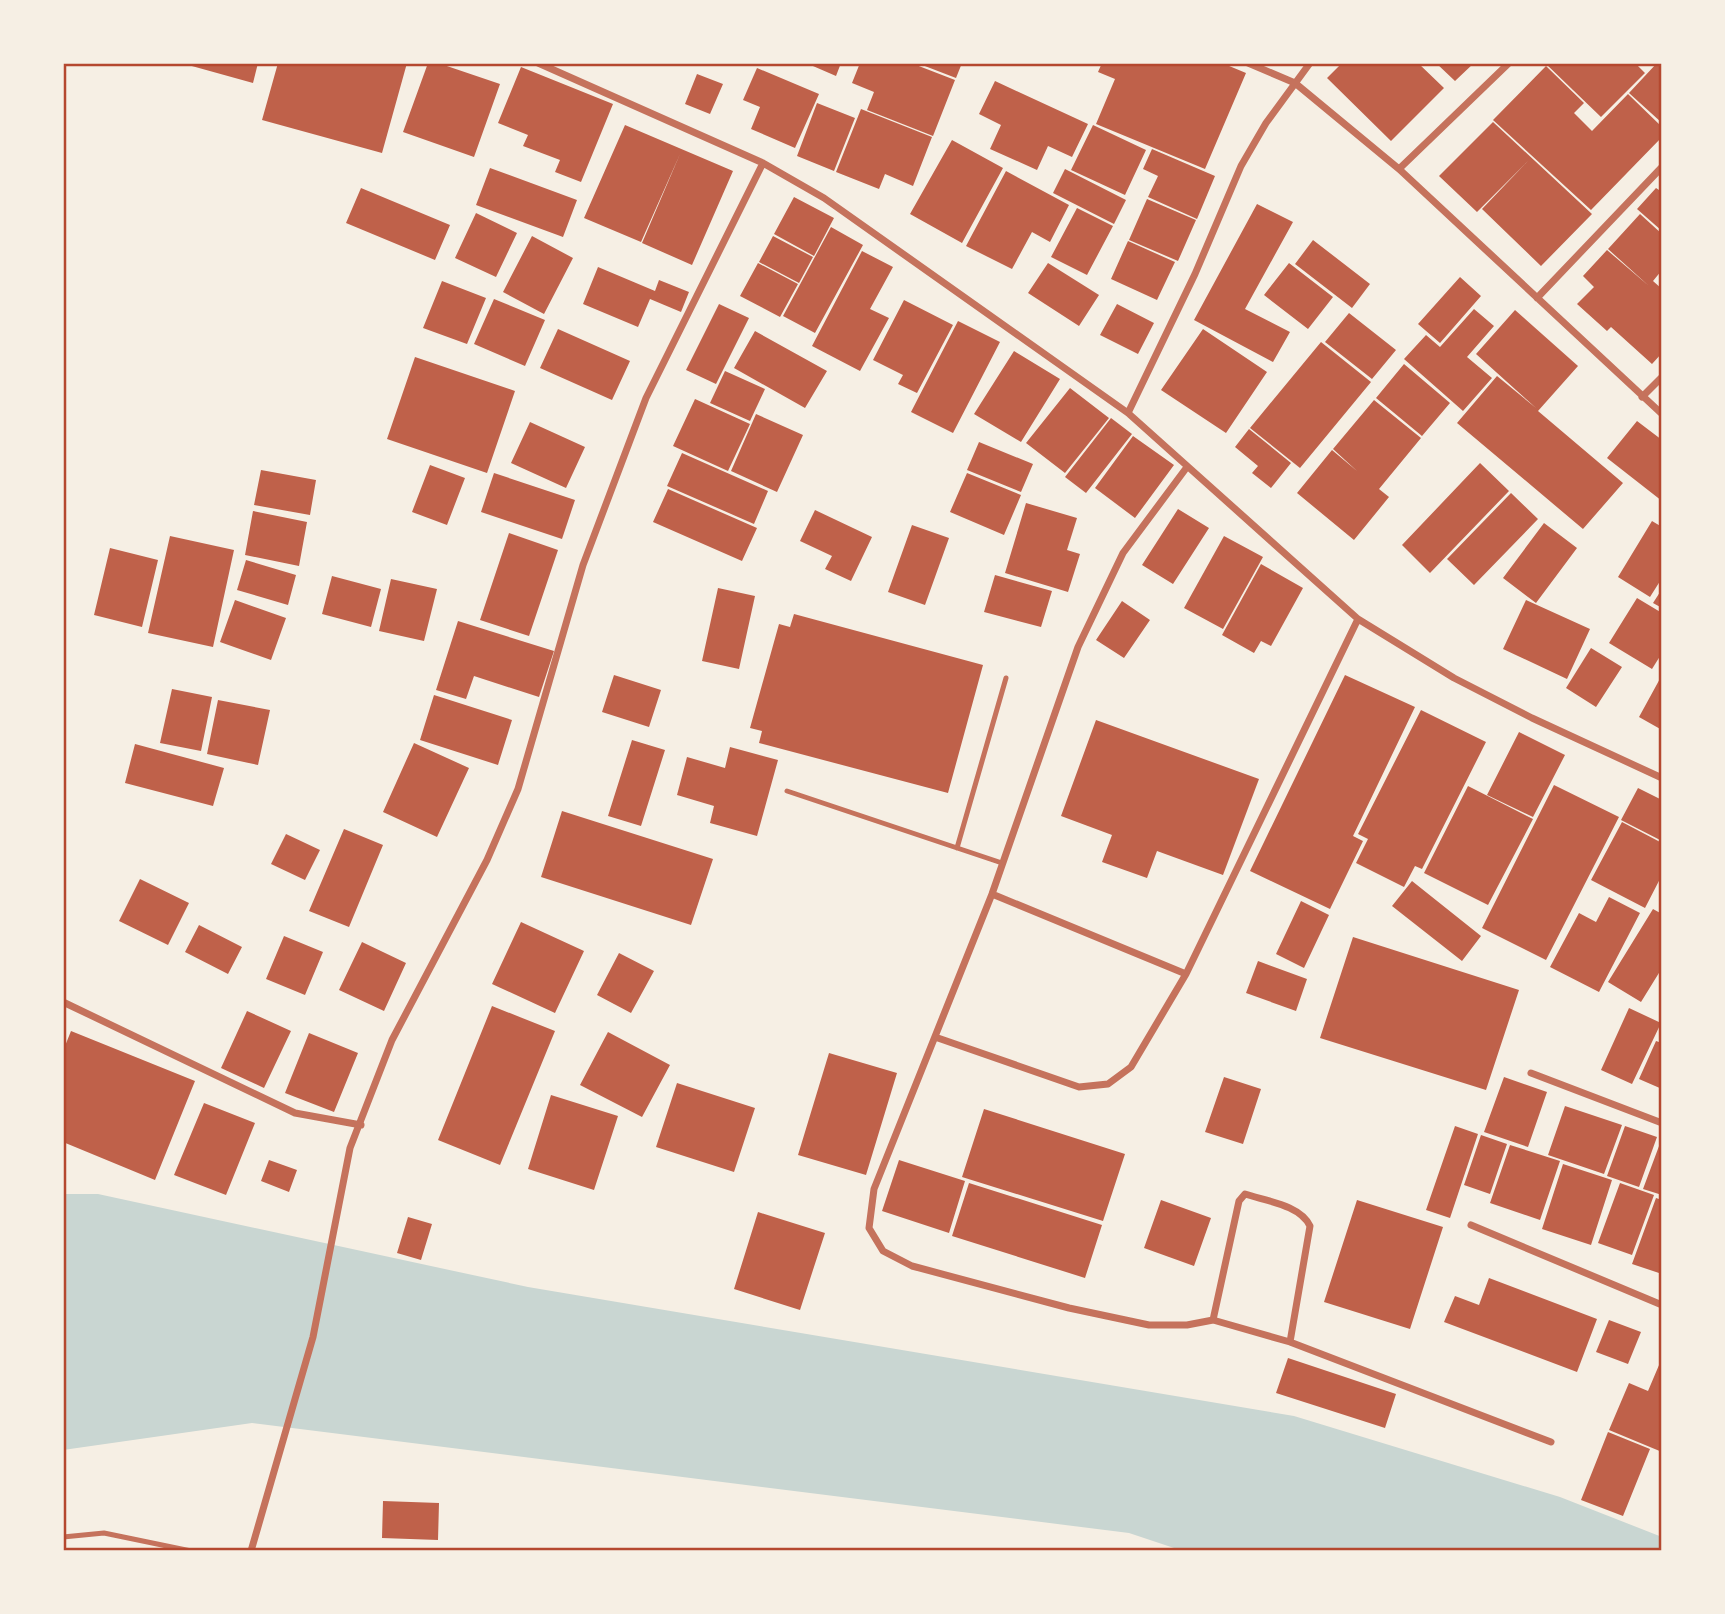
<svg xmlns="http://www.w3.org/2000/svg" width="1725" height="1614" font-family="'Asap Condensed',sans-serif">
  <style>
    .water { fill: #c9d6d2 }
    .building { fill: #bf614a }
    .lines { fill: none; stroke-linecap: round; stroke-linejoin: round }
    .service { stroke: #c5725c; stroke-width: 5 }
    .minor { stroke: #c5725c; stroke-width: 7 }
    .neatline { fill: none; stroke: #b5482f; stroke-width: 2.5 }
  </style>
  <rect width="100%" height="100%" fill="#f6efe4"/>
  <path class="water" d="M63,1194H98L528,1287L1294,1416L1560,1497L1662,1537V1551H1183L1129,1533L252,1423L63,1450Z"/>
  <path class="building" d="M181,63H258L253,83Z
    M278,63H407L382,153L262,120Z
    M428,63H438L500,84L474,157L403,132Z
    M806,63H841L836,76Z
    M860,63H911L955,80L933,136L867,110L874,92L852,83Z
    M917,63H962L956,78Z
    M1102,63H1222L1246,73L1205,169L1096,124L1115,79L1098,72Z
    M1342,63H1418L1444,88L1391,141L1327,78Z
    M1436,63H1474L1455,81Z
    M1545,63H1635L1645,73L1601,117Z
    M1657,63H1662V123L1629,93Z
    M1546,66L1584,103L1574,113L1592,131L1628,94L1662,127V137L1591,210L1493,120Z
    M521,67L613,104L581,182L555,172L560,160L523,146L528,135L498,123Z
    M757,68L819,94L795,148L751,129L760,107L743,100Z
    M697,74L723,84L710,114L685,104Z
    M995,81L1088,124L1072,157L1048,146L1037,170L990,149L1001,125L979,114Z
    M817,103L855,118L834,171L797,156Z
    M861,109L932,137L913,186L885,174L879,189L836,172Z
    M1493,122L1592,214L1541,266L1482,209L1528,161L1477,212L1439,176Z
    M625,125L733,171L692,265L642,243L680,154L641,242L584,218Z
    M1093,125L1146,150L1125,195L1071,170Z
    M952,140L1003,168L962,243L910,214Z
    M1152,149L1215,176L1197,219L1148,197L1158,176L1143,169Z
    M490,168L577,200L563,237L476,205Z
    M1065,169L1126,200L1114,224L1053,193Z
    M1006,171L1069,205L1050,242L1032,232L1012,269L966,246Z
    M1662,186V231L1637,209L1656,188L1659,190Z
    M361,188L450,225L435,260L346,223Z
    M794,197L834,218L814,256L774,234Z
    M1147,199L1196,220L1178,261L1129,240Z
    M1257,204L1293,222L1245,309L1290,332L1273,362L1194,320Z
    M1077,208L1113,226L1087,275L1051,257Z
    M476,213L517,233L496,277L455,258Z
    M1640,214L1662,234V270L1653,281L1662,289V353L1652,364L1611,327L1607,331L1577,304L1594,287L1583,276L1607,250L1649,286L1608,249Z
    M831,227L863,245L815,333L783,316Z
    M532,236L573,258L544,314L503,292Z
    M773,236L813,257L799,283L759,262Z
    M1313,240L1370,284L1352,308L1295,264Z
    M1128,241L1175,262L1157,300L1111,279Z
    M862,251L893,267L870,309L889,318L860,371L812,346Z
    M758,263L798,284L780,317L740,296Z
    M1048,263L1099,295L1079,326L1028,293Z
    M1289,263L1333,297L1308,329L1264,295Z
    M598,267L655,291L659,280L689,292L681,312L650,299L638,327L583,304Z
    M1460,277L1481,296L1440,343L1418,324Z
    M442,281L486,298L467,344L423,328Z
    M494,299L545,320L525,366L474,344Z
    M904,300L953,325L917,393L898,384L903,375L873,360Z
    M719,304L749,318L716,384L686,370Z
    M1117,304L1154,323L1138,354L1100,335Z
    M1474,309L1494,326L1467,357L1492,378L1463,411L1404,359L1426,335L1440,347Z
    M1515,310L1578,366L1538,411L1623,483L1583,529L1457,423L1497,376L1536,408L1476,354Z
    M1349,313L1396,350L1372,379L1325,342Z
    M958,321L1000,342L953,433L911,412Z
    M558,329L630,361L612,400L540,368Z
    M1203,329L1267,372L1226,433L1161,390Z
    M755,331L827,371L805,408L734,368Z
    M1321,342L1371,382L1300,468L1250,428Z
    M1014,351L1060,379L1021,442L974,414Z
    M415,357L515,391L487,473L387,439Z
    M1404,364L1450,403L1422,436L1376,398Z
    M725,371L765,389L750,421L710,403Z
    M1070,388L1109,418L1065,473L1026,443Z
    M695,399L750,424L728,471L673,446Z
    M1374,400L1421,438L1379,489L1389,497L1354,540L1297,493L1332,450L1357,471L1333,449Z
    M756,414L803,435L777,492L731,471Z
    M1111,418L1132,434L1086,493L1065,477Z
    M1637,421L1662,440V501L1607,458Z
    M530,422L585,447L566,488L511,463Z
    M1249,429L1291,463L1271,488L1252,473L1258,466L1235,447Z
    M1133,436L1174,465L1135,518L1095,488Z
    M979,442L1033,464L1021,492L967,470Z
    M682,453L768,491L754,524L667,486Z
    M1480,463L1509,491L1430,573L1402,545Z
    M430,465L465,478L447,525L412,512Z
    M261,470L316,480L310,515L254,505Z
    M494,473L575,500L562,539L481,512Z
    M967,473L1021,495L1004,535L950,512Z
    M668,489L757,528L742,561L653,522Z
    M1511,493L1538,519L1474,585L1447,559Z
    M1026,503L1077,518L1067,550L1080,554L1068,592L1005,573Z
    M1178,509L1209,528L1173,584L1142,565Z
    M815,510L872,537L851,581L825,569L832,556L800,541Z
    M253,511L307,522L299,566L245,555Z
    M1652,521L1662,527V578L1650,597L1618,577Z
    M1544,523L1577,548L1536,603L1503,578Z
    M912,525L949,538L925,605L888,592Z
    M509,533L558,550L529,636L480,620Z
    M170,536L234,550L213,647L148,633Z
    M1224,536L1263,557L1223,629L1184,608Z
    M110,548L158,560L142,627L94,615Z
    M246,560L296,575L288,605L237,590Z
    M1261,564L1303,588L1271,646L1261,641L1254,653L1222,635Z
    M995,575L1052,591L1041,627L984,612Z
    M332,576L381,589L371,627L322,614Z
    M391,579L437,589L424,641L379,631Z
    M718,588L755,596L739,669L702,661Z
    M1662,589V608L1653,603Z
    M1637,598L1662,613V653L1652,669L1609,643Z
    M235,600L286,618L271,660L220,642Z
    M1526,600L1590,629L1567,679L1503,649Z
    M1122,601L1150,620L1124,658L1096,640Z
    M794,614L983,665L948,793L759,743L762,731L750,728L779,624L790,627Z
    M458,621L554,651L539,697L474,676L466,699L436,690Z
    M1591,648L1622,667L1596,707L1566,688Z
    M614,675L661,690L649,727L602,712Z
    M1345,675L1415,707L1353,836L1363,841L1330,909L1250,871Z
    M1662,675V730L1639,717Z
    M172,689L212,697L201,751L160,743Z
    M434,695L512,720L498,765L420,740Z
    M218,700L270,710L258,765L207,754Z
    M1421,710L1486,742L1422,869L1415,866L1404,887L1356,863L1368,839L1358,834Z
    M1096,720L1259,779L1223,875L1157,851L1147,878L1102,862L1112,835L1061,816Z
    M1519,732L1565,755L1533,817L1487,795Z
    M632,740L665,750L641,826L608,816Z
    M414,743L469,768L437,837L383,812Z
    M135,744L224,768L213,806L125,783Z
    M730,747L778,760L757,836L710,823L714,806L677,795L687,757L725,768Z
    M1554,785L1619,817L1546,960L1482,928Z
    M1468,786L1533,819L1488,905L1424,873Z
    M1638,788L1662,800V841L1621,820Z
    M562,811L713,859L691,925L541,877Z
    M1622,822L1662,843V875L1645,908L1591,880Z
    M344,829L383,845L349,927L309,911Z
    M286,834L320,850L305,880L271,864Z
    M140,879L189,903L168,945L119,921Z
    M1412,881L1481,936L1462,961L1392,906Z
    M1609,897L1640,913L1599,992L1550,967L1579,913L1596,922Z
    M1301,901L1329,915L1304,968L1276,954Z
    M1653,909L1662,914V968L1641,1002L1608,982Z
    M521,922L584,951L555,1013L492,984Z
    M199,925L242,947L228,974L185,952Z
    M284,936L323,952L305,995L266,979Z
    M1353,937L1519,990L1486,1090L1320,1038Z
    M362,942L406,963L384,1011L339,990Z
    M619,953L654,971L631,1013L597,995Z
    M1258,961L1307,979L1296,1011L1246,993Z
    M492,1006L555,1031L500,1165L438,1140Z
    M1629,1008L1661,1023L1632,1084L1601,1070Z
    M247,1011L291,1031L264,1088L221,1068Z
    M71,1031L195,1081L155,1180L63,1142V1051Z
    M608,1032L670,1065L642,1117L580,1085Z
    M309,1033L358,1053L334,1112L285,1093Z
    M1656,1041L1662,1043V1089L1639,1079Z
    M829,1053L897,1073L866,1175L798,1155Z
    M1224,1077L1261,1089L1243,1144L1205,1132Z
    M1504,1077L1547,1092L1528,1147L1484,1132Z
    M677,1083L755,1108L734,1172L656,1147Z
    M551,1095L618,1116L594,1190L528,1169Z
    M204,1103L255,1123L226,1195L174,1175Z
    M1565,1106L1622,1125L1604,1174L1548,1155Z
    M984,1109L1125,1154L1103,1221L962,1177Z
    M1455,1126L1478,1134L1450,1218L1426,1210Z
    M1625,1126L1657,1137L1639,1187L1607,1176Z
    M1481,1135L1507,1144L1490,1194L1464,1185Z
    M1662,1138V1195L1643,1189Z
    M1510,1145L1560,1161L1540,1220L1490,1203Z
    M269,1160L297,1170L289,1192L261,1181Z
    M899,1160L965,1181L949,1233L882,1211Z
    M1563,1164L1612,1180L1591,1245L1542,1229Z
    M969,1183L1102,1225L1085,1278L952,1236Z
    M1620,1183L1654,1195L1632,1255L1598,1243Z
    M1656,1198L1662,1200V1274L1632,1264Z
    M1161,1200L1211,1218L1194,1266L1144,1248Z
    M1357,1200L1443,1227L1410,1329L1324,1302Z
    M758,1212L825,1233L800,1310L734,1289Z
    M408,1217L432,1224L421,1260L397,1253Z
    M1489,1278L1597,1319L1577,1372L1444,1322L1455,1296L1479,1305Z
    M1609,1320L1641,1332L1628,1364L1596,1352Z
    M1288,1358L1396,1394L1385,1428L1276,1393Z
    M1662,1358V1452L1609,1430L1629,1383L1648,1391Z
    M1608,1432L1650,1449L1623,1516L1581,1500Z
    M383,1501L439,1503L438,1540L382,1538Z"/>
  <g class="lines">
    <path class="service" d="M787,791L1002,863
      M957,848L1006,678
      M63,1537L104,1533L191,1551"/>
    <path class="minor" d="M1248,63L1295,83L1399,169L1662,414
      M763,163L824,198L1128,413L1358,619L1454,678L1532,718L1662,778
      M1399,169L1509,63
      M1537,298L1662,167
      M1642,397L1662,377
      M1128,413L1195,274L1241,166L1266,123L1310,63
      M1187,467L1123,553L1078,647L992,894L874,1189L869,1228L883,1251L912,1266L1069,1308L1149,1325H1187L1213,1320L1239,1201L1245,1194C1266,1201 1300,1205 1310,1226L1290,1342L1551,1442
      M992,894L1186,974L1358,619
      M63,1002L295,1113L361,1125
      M935,1037L1079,1087L1108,1084L1131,1067L1186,974
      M1531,1073L1662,1123
      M1471,1225L1662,1305
      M1213,1320L1290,1342
      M251,1551L313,1337L350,1148L392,1040L487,860L518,789L583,565L646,398L763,163L538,63"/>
  </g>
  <rect width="1725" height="1614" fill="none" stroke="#f6efe4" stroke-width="130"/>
  <rect x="65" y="65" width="1595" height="1484" class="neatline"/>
</svg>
